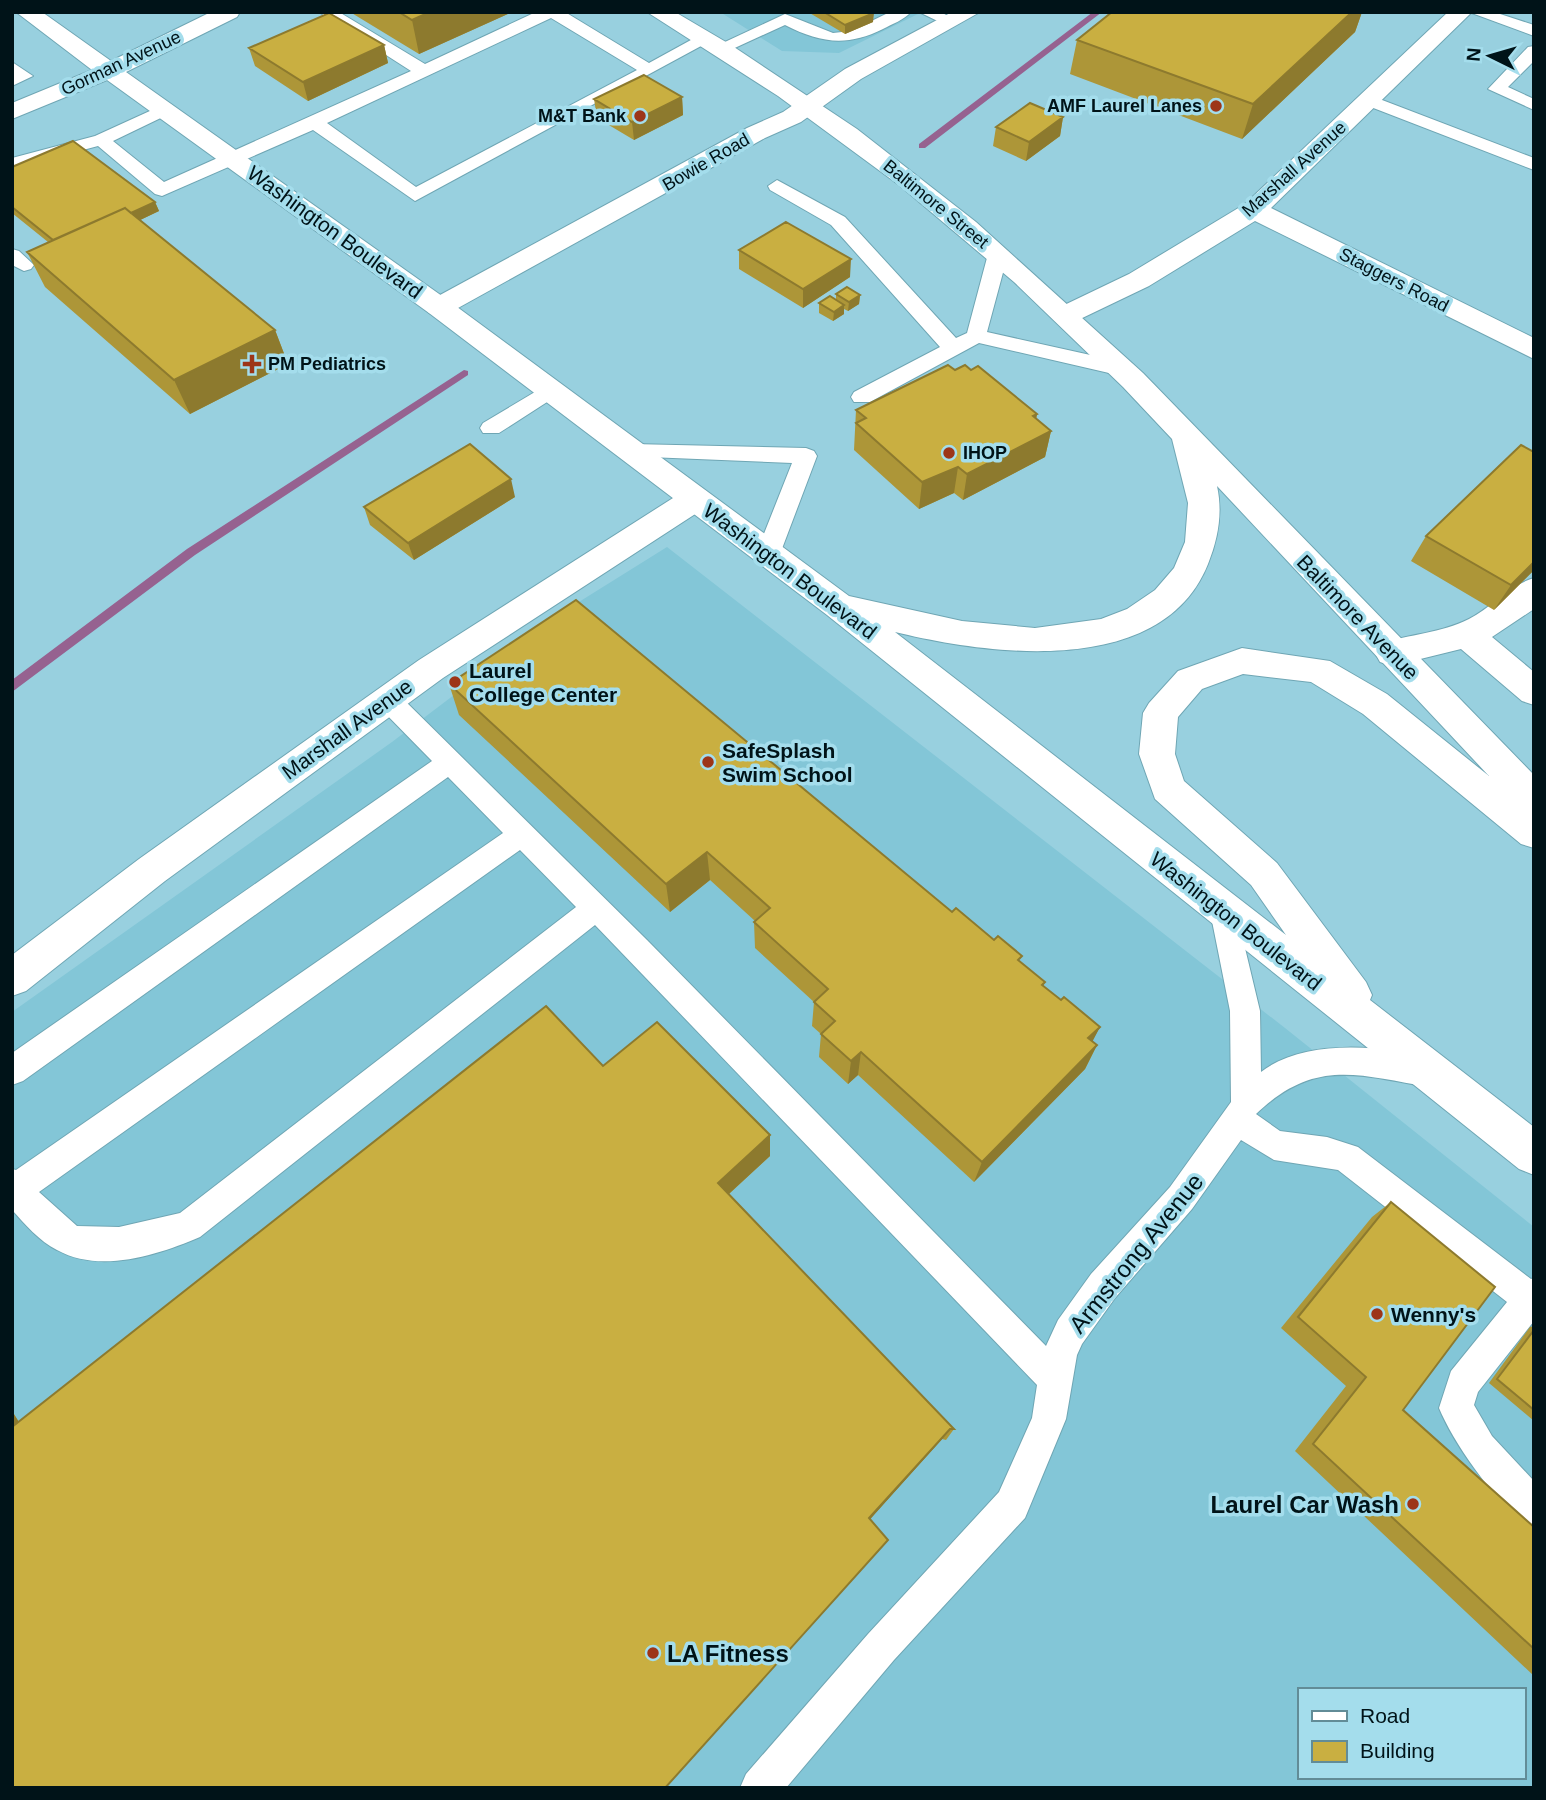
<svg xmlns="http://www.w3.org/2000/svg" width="1546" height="1800" font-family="Helvetica,sans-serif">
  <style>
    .built { fill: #83c6d7; fill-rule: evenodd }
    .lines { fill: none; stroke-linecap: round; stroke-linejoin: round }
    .stream { fill: #966290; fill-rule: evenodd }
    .lane-casing { stroke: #6fa6b4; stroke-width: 2 }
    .street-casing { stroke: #6fa6b4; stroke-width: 2 }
    .secondary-casing { stroke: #6fa6b4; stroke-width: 2 }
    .primary-casing { stroke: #6fa6b4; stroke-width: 2 }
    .lane { fill: #fff; fill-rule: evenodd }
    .street { fill: #fff; fill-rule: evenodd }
    .secondary { fill: #fff; fill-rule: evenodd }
    .primary { fill: #fff; fill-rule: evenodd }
    .wall { fill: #ad9638 }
    .shaded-wall { fill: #8d7a2e }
    .building { fill: #c9af41; stroke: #8d7a2e; stroke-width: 2 }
    .poi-dot { fill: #9d3518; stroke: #a4ddec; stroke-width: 2.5 }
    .labels { text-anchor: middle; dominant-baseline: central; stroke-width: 7; stroke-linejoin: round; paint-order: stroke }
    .far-street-label { font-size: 18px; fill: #001318; stroke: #a4ddec }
    .far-poi-label { font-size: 18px; font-weight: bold; fill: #001318; stroke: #a4ddec; text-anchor: end }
    .street-label { font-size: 21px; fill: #001318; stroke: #a4ddec }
    .poi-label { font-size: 21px; font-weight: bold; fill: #001318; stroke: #a4ddec; text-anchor: start }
    .near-street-label { font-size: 24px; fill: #001318; stroke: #a4ddec }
    .near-poi-label { font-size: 24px; font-weight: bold; fill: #001318; stroke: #a4ddec; text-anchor: end }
  </style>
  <rect width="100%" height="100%" fill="#98d0df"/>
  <path class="built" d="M720,12H922L839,53L782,51Z
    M667,547L1285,1028L1534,1227V1788H12V1012L392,742L566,610ZM1299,1690H1523V1777H1299Z"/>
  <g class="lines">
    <path class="stream" d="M1093,12H1102L925,148H919V144Z
      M464,370L468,371V375L195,555L12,692V680L187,549Z"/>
    <defs>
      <path id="lane" d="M319,12H339L425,64L536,12H565L649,63L700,35L706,34L714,39L415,201L313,130L162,196L155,194L98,146L12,169V158L95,136L163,105L169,106L172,110L169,114L113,141L164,182L411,71ZM551,18L637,70L416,187L327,123Z
        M890,12H911C904,20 892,24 883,29C847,47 820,43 785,25L726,52L720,53L712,48L785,14L833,33L851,31Z
        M919,12H941L958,22L950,27Z
        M1469,12H1494L1534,25V36Z
        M1534,46V61L1508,87L1534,99V110L1488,89L1528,47Z
        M12,62L33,76L12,86Z
        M1369,95L1534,158V170L1363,104L1360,100L1363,96Z
        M777,180L845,217L956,338L967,333L988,254L998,248L1008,254L987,332L1122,362L1133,369L1122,376L979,343L870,402H854L851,397L854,392L940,347L831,225L770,190L768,186Z
        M12,249L19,251L34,265L31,269L24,271L12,265Z
        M550,383L558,385L561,390L558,395L499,433H483L480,428L483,423Z
        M632,444L806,448L814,451L817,456L780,554L776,560L768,562L760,560L756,554L792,463L624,456L621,451L624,446Z
        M388,690L397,693L647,940L1046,1346L1058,1320L1091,1274L1170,1187L1231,1102L1230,1011L1210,911L1214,902L1224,899L1234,902L1260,1011L1261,1072C1304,1038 1390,1044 1440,1063L1444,1073L1440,1083L1429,1087C1357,1075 1315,1058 1256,1114L1280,1131L1327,1137L1358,1147L1531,1279L1534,1278V1321L1478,1392L1474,1405L1492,1436L1534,1481V1526C1500,1512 1453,1442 1439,1408L1451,1371L1507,1302L1338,1170L1274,1160L1241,1140L1192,1209L1115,1298L1082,1344L1077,1355L1066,1419L1025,1518L894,1660L786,1788H740L746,1774L868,1634L999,1492L1032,1418L1037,1385L595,925L200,1237C158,1255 100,1274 57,1250C39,1241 25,1224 12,1210V1169L16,1170L503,833L448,777L23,1081L12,1085V1053L432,761L379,707L375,700L379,693ZM520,850L576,907L180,1213L119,1227L77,1226L39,1192Z"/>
      <path id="street" d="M1448,12H1472L1271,208L1534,338V359L1255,221L1149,286L1076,321L1066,324L1056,321L1052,315L1056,309L1129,274L1245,204Z
        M695,488L706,491L711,499L706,507L443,678L165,881L26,991L12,996V955L139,859L419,660L684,491Z
        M1534,578V609L1492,637L1534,672V705L1522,701L1461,649L1392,666L1380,662L1375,653L1380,644C1410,634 1441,633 1469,619C1492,607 1510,585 1534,578Z"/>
      <path id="secondary" d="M952,12H980L861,79L801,122L765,138L449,313L439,316L429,313L425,307L429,301L747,128L783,112L845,69Z"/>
      <path id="primary" d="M16,12H42L111,61L211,12H240L237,17L126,72L449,301L849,596L962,621L1035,628L1101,619L1127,609L1155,590L1174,568L1185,542L1188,503L1172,439L1123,387L1014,282L899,185L778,96L647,12H675L731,45L857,129L976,222L1143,373L1534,775V848L1521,844L1363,714L1311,682L1243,674L1202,689L1178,717L1175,754L1184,781L1277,863L1366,982L1372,995L1370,1000L1534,1127V1175L1519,1169L827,615L429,313L107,80L12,119V103L92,70ZM1217,486L1489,776L1387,694L1330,661L1242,648L1178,671L1149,703L1143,713L1139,754L1155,799L1251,885L1286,935L895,632C989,655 1162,679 1208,564C1218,539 1223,513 1217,486Z"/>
    </defs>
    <use href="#lane" class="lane-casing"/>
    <use href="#street" class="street-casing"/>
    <use href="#secondary" class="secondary-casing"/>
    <use href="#primary" class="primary-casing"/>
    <use href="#lane" class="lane"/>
    <use href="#street" class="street"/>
    <use href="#secondary" class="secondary"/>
    <use href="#primary" class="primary"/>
  </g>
  <path class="wall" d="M350,12H512L419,54Z
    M808,12H873V22L845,34Z
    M1112,12H1362L1355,32L1242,139L1070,74L1077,40Z
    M384,45L388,63L308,101L255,66L249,48Z
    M682,97L683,115L634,140L597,118L594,99Z
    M1063,117L1060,136L1026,161L993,146L996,127Z
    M12,167L155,202L159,211L140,220L275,330L288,364L190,414L45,287L27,252L48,242L12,213Z
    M739,250L850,277L803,308L739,269Z
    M836,294L860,295L859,304L848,311L844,309V314L833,321L819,313V303L836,300Z
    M955,370H971L1037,414L1036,419L1051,431L1045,457L963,500L954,493L919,509L854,450L856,410Z
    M1534,452V570L1494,610L1411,561L1426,536Z
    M515,497L414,560L370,525L364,507Z
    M449,684L952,912L1020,962L1045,982L1043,986L1061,1000L1100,1027L1092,1041L1097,1045L1085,1069L974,1182L858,1075L848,1084L819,1057L821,1034L812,1026L814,1002L755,948L754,922L755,921L710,880L670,912L459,715Z
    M603,1066L770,1156L729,1194L954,1429L946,1440L942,1439L870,1519L12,1788V1411L19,1422Z
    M1391,1202L1403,1410L1534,1527V1676L1295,1451L1346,1386L1281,1328L1372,1217Z
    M1534,1326V1421L1489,1383L1530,1327Z"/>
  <path class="shaded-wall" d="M430,12H512L419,54L412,20Z
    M1352,12H1362L1355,32L1242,139L1253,104Z
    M874,13L873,22L845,34V25Z
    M384,45L388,63L308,101L303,82Z
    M682,97L683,115L634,140L632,122Z
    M1063,117L1060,136L1026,161L1029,142Z
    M155,202L159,211L65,256L60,246Z
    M851,259L850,277L803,308V289Z
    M860,295L859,304L848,311L849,302Z
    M844,305V314L833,321L834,312Z
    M275,330L288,364L190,414L174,380Z
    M1037,414L1032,440L1051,431L1045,457L963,500L967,474L1033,416Z
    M958,467L954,493L919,509L922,482Z
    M511,479L515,497L414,560L408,543Z
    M1534,562V570L1494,610L1511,585Z
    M707,852L710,880L670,912L666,884Z
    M1100,1027L1088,1050V1038Z
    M1097,1045L1085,1069L974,1182L982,1162Z
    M861,1052L858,1075L848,1084L851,1061Z
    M770,1135V1156L720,1202L718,1183Z
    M12,1411L23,1429L12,1437Z
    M950,1429L942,1439L865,1525L869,1518Z"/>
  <path class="building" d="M399,12H430L412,20Z
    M824,12H873L874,13L845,25Z
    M1112,12H1352L1253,104L1077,40Z
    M329,13L384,45L303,82L249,48Z
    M644,75L682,97L632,122L594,99Z
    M1030,103L1063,117L1029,142L996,127Z
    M73,141L155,202L131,213L125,208L53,240L12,207V167Z
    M125,208L275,330L174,380L27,252Z
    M786,222L851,259L803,289L739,250Z
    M847,287L860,295L849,302L836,294Z
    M830,296L844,305L834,312L819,303Z
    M948,365L955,370L965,365L971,370L978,366L1037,414L1033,416L1051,431L967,474L958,467L922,482L856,423L866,418L856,410Z
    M470,444L511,479L408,543L364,507Z
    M1521,445L1534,452V562L1511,585L1426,536Z
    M576,600L952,912L956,908L994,940L998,936L1022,956L1018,960L1045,982L1042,985L1061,1000L1064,997L1100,1027L1088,1038L1097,1045L982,1162L861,1052L851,1061L821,1034L835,1021L814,1002L828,989L754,922L770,908L707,852L666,884L449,684Z
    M546,1006L603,1066L657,1022L770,1135L718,1183L954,1429H950L869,1518L888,1540L665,1788H12V1427Z
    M1391,1202L1495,1287L1403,1410L1534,1527V1649L1313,1444L1366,1377L1298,1317Z
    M1534,1330V1410L1497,1379Z"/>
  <g class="poi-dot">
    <circle cx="1216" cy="106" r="7"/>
    <circle cx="640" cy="116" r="7"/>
    <path d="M248.5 353.5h7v7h7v7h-7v7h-7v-7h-7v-7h7z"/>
    <circle cx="949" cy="453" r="7"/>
    <circle cx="455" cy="682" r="7"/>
    <circle cx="708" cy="762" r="7"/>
    <circle cx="1377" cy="1314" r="7"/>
    <circle cx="1413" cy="1504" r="7"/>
    <circle cx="653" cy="1653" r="7"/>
  </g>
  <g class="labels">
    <g class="far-street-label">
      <text transform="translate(121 63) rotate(-25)">Gorman Avenue</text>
      <text transform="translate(706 162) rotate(-30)">Bowie Road</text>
      <text transform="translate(1294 169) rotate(-42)">Marshall Avenue</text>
      <text transform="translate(936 204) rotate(39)">Baltimore Street</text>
      <text transform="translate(1394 280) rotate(27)">Staggers Road</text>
    </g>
    <g class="far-poi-label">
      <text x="1202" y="106">AMF Laurel Lanes</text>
      <text x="626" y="116">M&amp;T Bank</text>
      <text x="268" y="364" text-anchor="start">PM Pediatrics</text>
      <text x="963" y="453" text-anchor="start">IHOP</text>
    </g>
    <g class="street-label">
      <text transform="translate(335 232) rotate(36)">Washington Boulevard</text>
      <text transform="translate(790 571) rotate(37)">Washington Boulevard</text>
      <text transform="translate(1358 617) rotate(46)">Baltimore Avenue</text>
      <text transform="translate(347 729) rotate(-36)">Marshall Avenue</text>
      <text transform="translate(1236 921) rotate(38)">Washington Boulevard</text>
    </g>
    <g class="poi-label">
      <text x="469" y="670">Laurel<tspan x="469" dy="24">College Center</tspan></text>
      <text x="722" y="750">SafeSplash<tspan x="722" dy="24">Swim School</tspan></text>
      <text x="1391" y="1314">Wenny's</text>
    </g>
    <g class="near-street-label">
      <text transform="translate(1136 1253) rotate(-51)">Armstrong Avenue</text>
    </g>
    <g class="near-poi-label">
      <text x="1399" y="1504">Laurel Car Wash</text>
      <text x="667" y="1653" text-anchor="start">LA Fitness</text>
    </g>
  </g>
  <rect width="1546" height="1800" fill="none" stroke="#001318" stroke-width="28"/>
  <rect x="1298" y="1688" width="228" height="91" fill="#a4ddec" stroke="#628c97" stroke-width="2"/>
  <rect x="1312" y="1711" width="35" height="10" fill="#ffffff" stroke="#628c97" stroke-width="2"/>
  <text x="1360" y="1723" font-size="21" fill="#001318">Road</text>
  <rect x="1312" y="1741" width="35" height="21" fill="#c9af41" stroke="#628c97" stroke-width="2"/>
  <text x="1360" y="1758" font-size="21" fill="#001318">Building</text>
  <g transform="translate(1490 56) rotate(275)" stroke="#a4ddec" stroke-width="5" paint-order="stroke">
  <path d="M0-5L12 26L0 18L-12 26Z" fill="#001318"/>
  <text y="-10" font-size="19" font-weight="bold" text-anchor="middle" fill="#001318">N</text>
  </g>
</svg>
